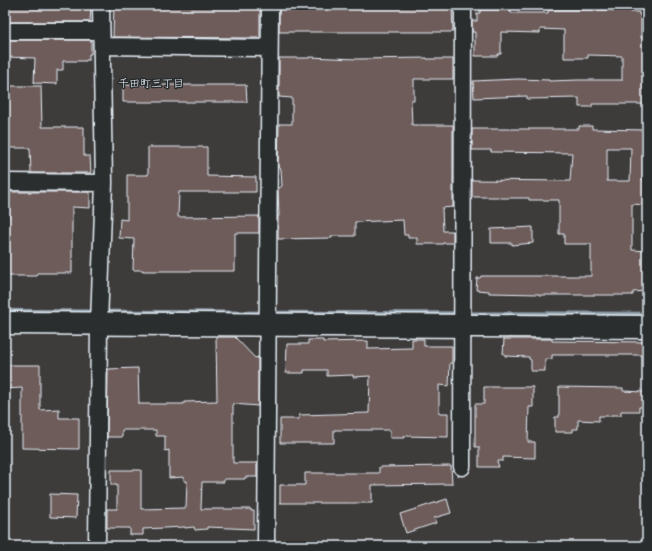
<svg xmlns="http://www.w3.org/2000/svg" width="652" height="551" font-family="Delius,'Klee One',sans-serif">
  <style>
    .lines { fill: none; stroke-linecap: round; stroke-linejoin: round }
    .stream { stroke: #8f9eaa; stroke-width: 4.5 }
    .building { fill: #6e5b5a; stroke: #e8f1f8; fill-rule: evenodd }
    .street-casing { stroke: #e8f1f8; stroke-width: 19 }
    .secondary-casing { stroke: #e8f1f8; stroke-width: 25 }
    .street { stroke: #2a2d2e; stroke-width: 16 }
    .secondary { stroke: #2a2d2e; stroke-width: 22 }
    .labels { text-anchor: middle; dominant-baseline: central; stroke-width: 3; stroke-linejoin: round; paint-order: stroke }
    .neighbourhood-label { font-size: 11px; fill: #e8f1f8; stroke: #2a2d2e }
  </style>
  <rect width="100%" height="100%" fill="#3e3b3b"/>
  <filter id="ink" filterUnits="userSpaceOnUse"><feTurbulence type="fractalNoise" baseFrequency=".025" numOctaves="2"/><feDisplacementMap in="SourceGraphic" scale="8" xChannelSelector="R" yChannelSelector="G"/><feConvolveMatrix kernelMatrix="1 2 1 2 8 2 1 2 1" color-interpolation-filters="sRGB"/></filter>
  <g filter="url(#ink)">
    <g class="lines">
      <path class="stream" d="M5,311L277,313L647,314"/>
    </g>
    <path class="building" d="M9,5H91L90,22H8Z
      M114,5H260V38L113,37Z
      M279,5H452L453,32H279Z
      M480,10H511V13H548V10H631V12H639V15H641V38H647V104H592V107H579V98L527,99V96L474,98L473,81L518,79L549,80V81L578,80H622V56L588,55V58H564V30L540,29V33L501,32V54H498V56H475V32H472V21H477V13H480Z
      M5,40H91V54H89V60H86V61H63V70H57V84L34,83L35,58L5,57Z
      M309,57L357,59L427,58V59H453V79H414V100H411L412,125H453V207L442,208L443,231H453V243H443V244H417V238H408V235H404L403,220L355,222V236H332V238L278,239V216H279L278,189L282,186L281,169L278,167L279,124H292V98L279,97V58H309Z
      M123,85H246L247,102H123Z
      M5,86H41L42,127H84V156H90L91,173H31L30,148H5Z
      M579,126H592V129L647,130V149H644L643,181H647V205L632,204V250L647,251V264H646V291L633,292V295H539V294L489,293V291L476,290L477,278H480L481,276H591V244H564V234H559V200H529V198H499V197H472V180L570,181L572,153L491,152V150H472V129H579ZM607,148H631L630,181H607Z
      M148,147H207V176L256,177V192H179L178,217L259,216V233H235V271H143V270H133L134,239L119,238L120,219L127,220V175H148Z
      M9,192H90V208L72,207V273H37V276H5V217H9Z
      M533,227V243L512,245V243H491V229Z
      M216,337H235L255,358L258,357V406L233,404V463H257V477H245V479H224V482H202L201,509H251V511H254V529L207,527V529L195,530L194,527L185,528V527L143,529V535H130V528H107V509H117V485H111V470H141V509L186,508L187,481H184V477L169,478V450L165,451V436H156V430H122V437H107L108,369L138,368L139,404H184V402L217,401Z
      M412,339H424V346H452V363H450L449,386L439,385V413H448V437L404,436L405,438H390V430H334V443H280V419H299V415L369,413L370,376L353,377V375L327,376V370H304V373H286L287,344H308V340H323V342L368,341V349L412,348Z
      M504,339H552V341L647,342V355H552V359H545V371H531V360L529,359V357L505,356V354H503Z
      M5,365H40V410L59,409V418H79V449L22,448V388L5,389Z
      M484,387H533V407H529L528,442H535V458L503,457V461H497L499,467H479V447H475V404H484Z
      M559,387L623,388V391L645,392L644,407H639V411H621V415H611V416H599V421L578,420V429H573V432H555V417H559Z
      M451,466L452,484L372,485V503H280V485H305V473H379V467Z
      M50,494L77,495L76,518L50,517Z
      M447,499L451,513L434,518L436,523L406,533L400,514Z"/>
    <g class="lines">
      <defs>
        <path id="street" d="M5,31H101
          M102,46L269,48
          M5,182L104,183
          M462,467L463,5
          M97,546L99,324L104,183L101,5
          M266,546L270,5"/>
        <path id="secondary" d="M5,323L647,327"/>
      </defs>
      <use href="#street" class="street-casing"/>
      <use href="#secondary" class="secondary-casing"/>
      <use href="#street" class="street"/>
      <use href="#secondary" class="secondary"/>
    </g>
  </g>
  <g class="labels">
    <g class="neighbourhood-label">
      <text x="151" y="83">千田町三丁目</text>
    </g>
  </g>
  <rect width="652" height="551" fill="none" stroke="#2a2d2e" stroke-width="20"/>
  <rect x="10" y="10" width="632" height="531" fill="none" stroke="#e8f1f8" stroke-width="1.5" filter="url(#ink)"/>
</svg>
